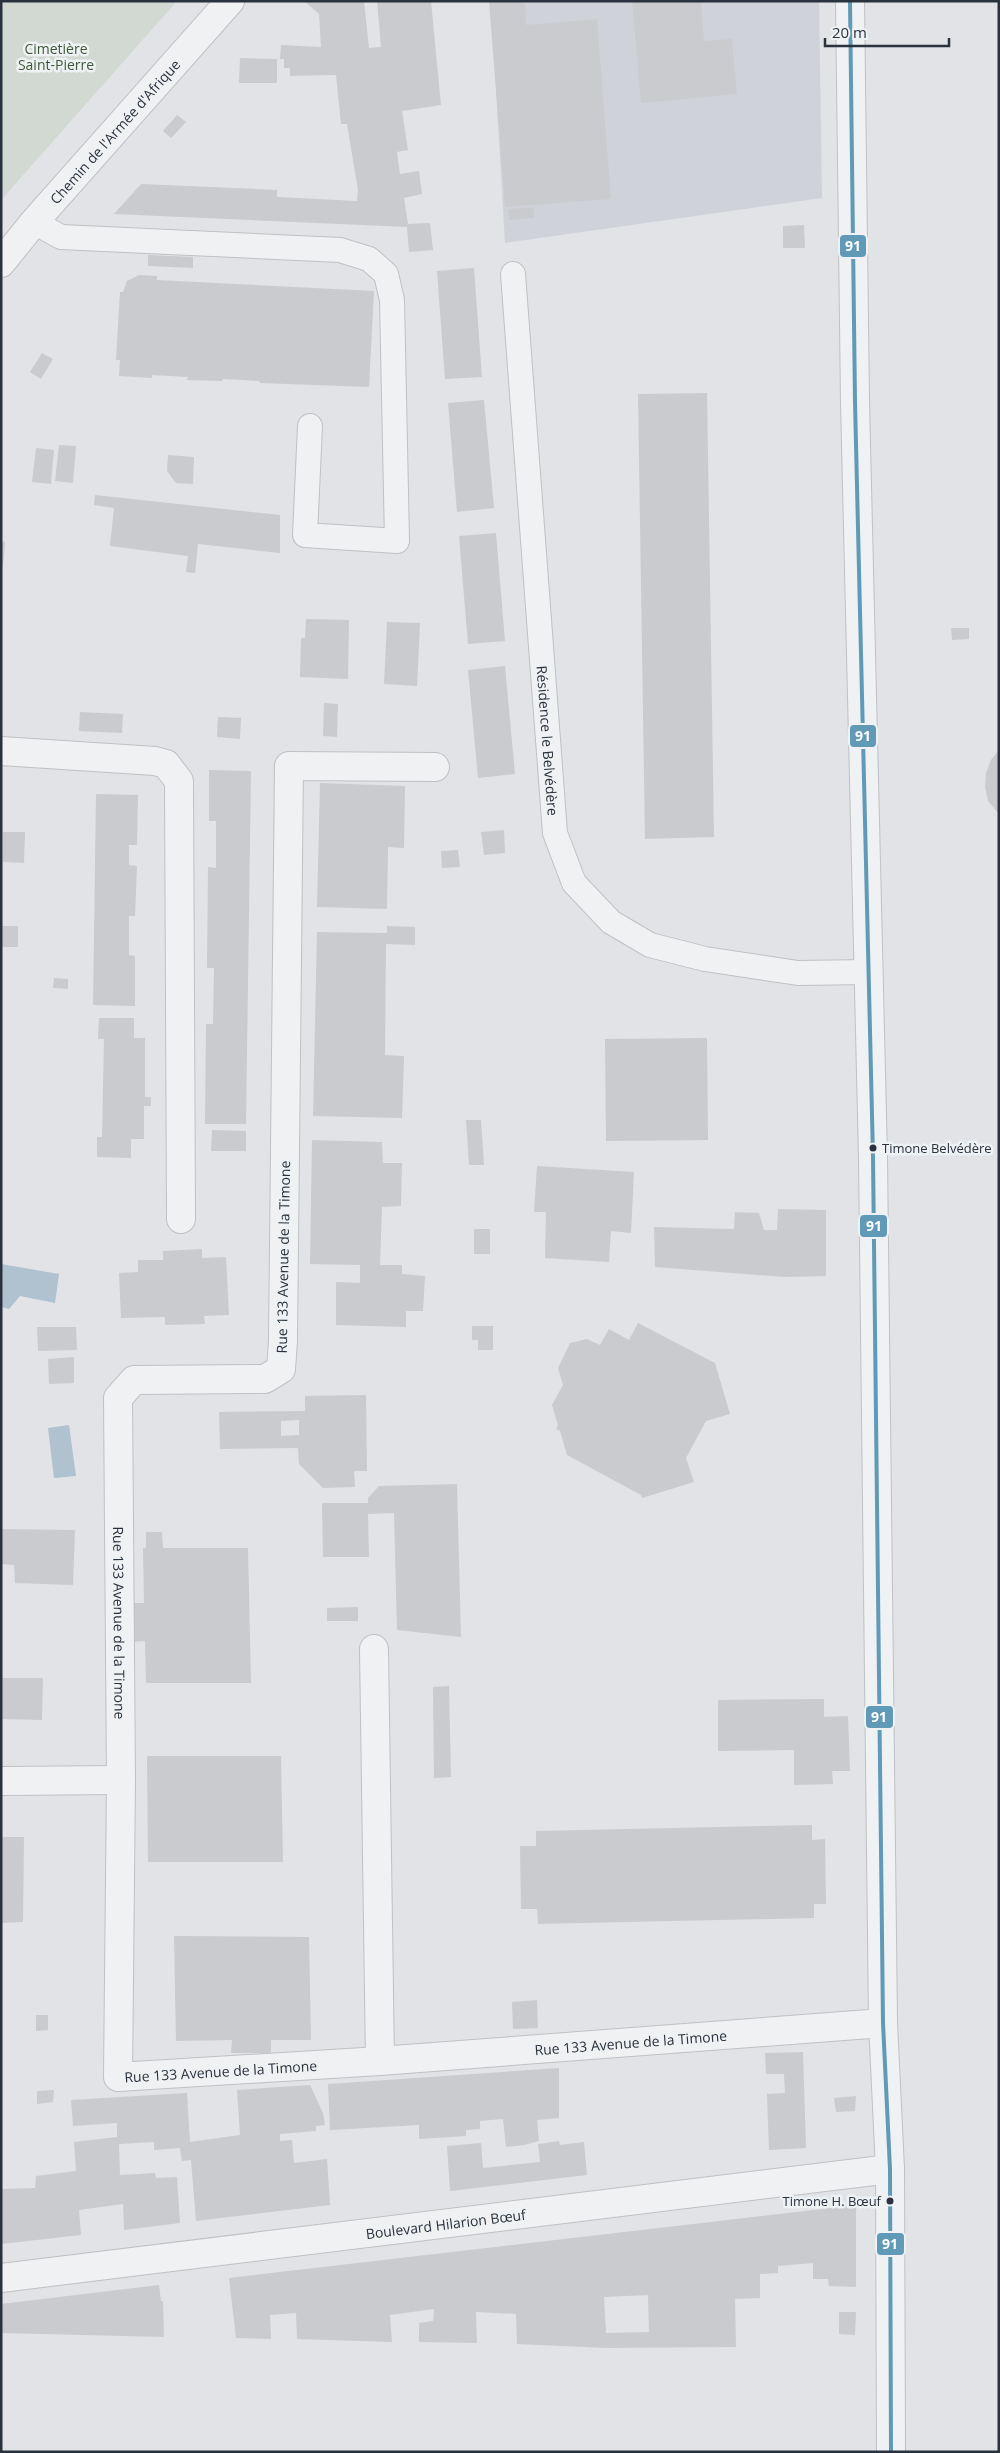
<svg xmlns="http://www.w3.org/2000/svg" width="1000" height="2453" font-family="'Open Sans',sans-serif">
  <style>
    .built { fill: #cfd3d9 }
    .green { fill: #d2d9d2 }
    .water { fill: #b0c1d0 }
    .building { fill: #c9cbce; fill-rule: evenodd }
    .lines { fill: none; stroke-linecap: round; stroke-linejoin: round }
    .service-casing { stroke: #bfc1c4; stroke-width: 26 }
    .minor-casing { stroke: #bfc1c4; stroke-width: 30 }
    .tertiary-casing { stroke: #bfc1c4; stroke-width: 30 }
    .service { stroke: #f0f1f3; stroke-width: 24 }
    .minor { stroke: #f0f1f3; stroke-width: 28 }
    .tertiary { stroke: #f0f1f3; stroke-width: 28 }
    .bus-1-casing { stroke: #eef2f5; stroke-width: 8 }
    .bus-1 { stroke: #609ab6; stroke-width: 4 }
    .bus-dot { fill: #29323e; stroke: #eef2f5; stroke-width: 2 }
    .labels { text-anchor: middle; dominant-baseline: central; stroke-width: 5; stroke-linejoin: round; paint-order: stroke }
    .bus-label { font-size: 13px; fill: #29323e; stroke: #eef2f5; text-anchor: start }
    .park-label { font-size: 14px; fill: #3f5937; stroke: #eef2f5 }
    .street-label { font-size: 14px; fill: #29323e; stroke: #eef2f5 }
    .line-badge { stroke: #eef2f5; stroke-width: 2 }
    .badge-label { font-size: 14px; text-anchor: middle; font-weight: bold; fill: #fff }
  </style>
  <rect width="100%" height="100%" fill="#e1e3e6"/>
  <path class="built" d="M491,1H819L822,198L505,243Z"/>
  <path class="green" d="M1,1H177L1,200Z"/>
  <path class="water" d="M1,1264L59,1274L55,1303L20,1296L9,1309L1,1307Z
    M69,1425L76,1476L54,1478L48,1428Z"/>
  <path class="building" d="M304,1H364L369,48L381,47L377,1H431L441,105L402,111L408,150L397,152L400,174L419,171L422,194L404,198L408,224L430,223L433,250L409,252L407,227L114,214L141,184L277,190V197L357,201L358,190L347,124H341L336,75L290,76V68H284V59H280L281,45L321,47L319,14Z
    M489,1H516L525,4L526,25L597,19L611,199L505,207Z
    M632,1H701L704,41L732,39L737,94L641,103Z
    M240,58L277,59V83H239Z
    M177,115L186,122L171,138L163,131Z
    M534,207V218L509,220L508,209Z
    M804,225L805,248H783V226Z
    M148,255L193,257V268L148,266Z
    M474,268L482,377L445,379L437,271Z
    M139,275L157,276V280L374,291L369,387L260,383L259,381L223,379L222,381L187,380L188,377L152,375V378L119,376L120,360H116L120,292H123L127,281Z
    M42,353L53,359L41,379L30,372Z
    M707,393L714,837L645,839L638,394Z
    M484,400L494,508L457,512L448,403Z
    M59,445L76,446L73,483L55,481Z
    M36,448L54,450L51,484L32,482Z
    M168,455L194,457L193,484L176,483L167,471Z
    M95,495L280,515V553L198,544L195,573L186,572L188,556L110,546L114,508L94,505Z
    M496,533L505,641L468,644L459,536Z
    M1,541L5,542L3,567H1Z
    M306,619L349,620L348,679L300,677L301,638H305Z
    M387,622L420,623L417,686L384,684Z
    M951,628H969V639L952,640Z
    M505,666L515,774L478,778L468,670Z
    M324,703L338,704L337,737L323,736Z
    M80,712L123,714L122,733L79,731Z
    M218,717L241,718L240,739L217,737Z
    M999,750V814L988,801L985,787L986,773L991,760Z
    M209,770L251,771L246,1124H205L206,1024H213L214,968H207L208,867L216,868V821H209Z
    M320,783L405,786L404,848L388,847L387,909L317,907Z
    M96,794L138,795L137,845H129V865L137,866L135,916H129V955L135,956V1006L93,1005Z
    M504,830L505,853L484,855L481,832Z
    M3,832H25L24,863L3,862Z
    M458,850L460,867L442,868L441,851Z
    M2,926H18V947H2Z
    M387,926L415,927V945L386,944L385,1055L404,1056L402,1118L313,1116L317,932L387,933Z
    M54,978L68,979V989L53,988Z
    M99,1018H134V1038H145V1097H151V1106H144V1139H131V1158L97,1157V1137H102L104,1039H98Z
    M707,1038L708,1140L606,1141L605,1039Z
    M466,1120H481L484,1165H469Z
    M212,1130L246,1131V1151H211Z
    M312,1140L382,1142L383,1163H402L401,1206L382,1207L380,1265H402V1274L425,1276L423,1311H406V1327L336,1325V1282L360,1283V1265L310,1264Z
    M537,1166L634,1172L631,1233L611,1231L609,1262L545,1258L546,1212H534Z
    M778,1209L826,1210V1276L784,1277L655,1267L654,1227L734,1229L735,1212L759,1213L764,1230H777Z
    M474,1229H490V1254H474Z
    M202,1249V1258L226,1257L229,1315L204,1316L205,1324L165,1325V1317L121,1318L119,1273L138,1272V1260H163V1251Z
    M638,1323L715,1363L730,1414L706,1421L686,1458L694,1482L642,1498L641,1495L567,1455L560,1431L556,1429L558,1425L552,1405L563,1385L558,1368L570,1343L587,1339L600,1345L609,1329L629,1340Z
    M472,1326H493V1350H478V1340H472Z
    M37,1327H76L77,1350L38,1351Z
    M74,1357V1383L49,1384L48,1359Z
    M366,1395L367,1471H354L355,1487L323,1488L299,1464L298,1448L220,1449L219,1412L305,1411V1396ZM299,1420V1435L281,1436V1421Z
    M457,1484L461,1637L397,1630L394,1513L368,1514L369,1557H323L322,1503H368V1498L379,1486Z
    M1,1529L75,1530L73,1585L15,1583L14,1565L1,1564Z
    M146,1532H162L163,1548H248L251,1683H146L145,1641L132,1642V1603H144L143,1548H146Z
    M358,1607V1621H327V1608Z
    M1,1678H43L42,1720L1,1719Z
    M449,1686L451,1777L434,1778L433,1687Z
    M824,1699V1717L848,1716L850,1771H832L833,1784L794,1785V1750L718,1751V1700Z
    M147,1756H281L283,1862H148Z
    M812,1825V1840L825,1839L826,1904H814V1918L538,1924L537,1909H521L520,1846H536V1831Z
    M1,1837H24L23,1922L1,1923Z
    M174,1936L309,1937L311,2040H271V2053H231L232,2040L176,2041Z
    M537,2000L538,2028L513,2029L512,2002Z
    M36,2015H48V2030L36,2031Z
    M803,2052L806,2148L769,2150L767,2094L785,2093L784,2074H766L765,2053Z
    M559,2068V2118L537,2120L539,2141L524,2145L506,2147L503,2119L480,2121V2129L466,2130V2136L419,2139V2125L330,2130L328,2084Z
    M310,2085L323,2113L325,2125L316,2126V2131L280,2134V2141L292,2140L294,2163L327,2159L330,2205L196,2221L191,2160L182,2161L180,2148L154,2150V2142L119,2144L120,2175L155,2173L156,2178L177,2177L180,2223L124,2230L123,2204L79,2210L81,2235L1,2244V2189L35,2188L36,2176L76,2171L74,2142L117,2137V2123L73,2126L71,2100L187,2093L190,2142L240,2135L237,2090Z
    M54,2090L53,2102L37,2104V2091Z
    M856,2096L855,2111L836,2112L834,2098Z
    M559,2141L560,2145L584,2142L587,2175L450,2191L447,2146L481,2143L483,2168L540,2162L538,2144Z
    M856,2205V2287L829,2286L828,2279H813V2263L778,2266V2273L760,2274V2298L735,2299L736,2347L607,2348L517,2344L516,2314L476,2312L477,2343L419,2342V2323L433,2321L434,2309L390,2315L392,2342L297,2339L296,2313L270,2315L271,2339L236,2338L229,2278ZM648,2295L649,2332L606,2333L604,2297Z
    M159,2285L161,2301H163L164,2337L1,2333V2304Z
    M839,2312H856L855,2335L839,2334Z"/>
  <g class="lines">
    <defs>
      <g id="service">
        <path d="M34,222L61,237L340,250L369,259L386,274L392,300L397,541L305,535L310,426"/>
        <path id="s1" d="M513,274L555,833L574,883L611,922L650,945L705,959L798,973L868,972"/>
      </g>
      <g id="minor">
        <path d="M1,751L155,761L166,764L179,781L181,1219"/>
        <path id="s2" d="M435,767L289,766L283,1341L281,1369L265,1379L134,1380L118,1398L121,1780L118,2077L380,2061L883,2023"/>
        <path d="M374,1649L380,2061"/>
        <path d="M1,1781L121,1780"/>
        <path id="s3" d="M1,2278L890,2169"/>
      </g>
      <g id="tertiary">
        <path d="M850,1L855,402L873,1157L883,2023L890,2169L891,2452"/>
        <path id="s4" d="M1,263L34,222L230,1"/>
      </g>
    </defs>
    <use href="#service" class="service-casing"/>
    <use href="#minor" class="minor-casing"/>
    <use href="#tertiary" class="tertiary-casing"/>
    <use href="#service" class="service"/>
    <use href="#minor" class="minor"/>
    <use href="#tertiary" class="tertiary"/>
    <defs>
      <path id="bus-1" d="M850,1L855,402L873,1157L883,2023L890,2169L891,2452"/>
    </defs>
    <use href="#bus-1" class="bus-1-casing"/>
    <use href="#bus-1" class="bus-1"/>
  </g>
  <g class="bus-dot">
    <circle cx="873" cy="1148" r="4.5"/>
    <circle cx="890" cy="2201" r="4.5"/>
  </g>
  <g class="labels">
    <g class="bus-label">
      <text x="882" y="1148">Timone Belvédère</text>
      <text x="881" y="2201" text-anchor="end">Timone H. Bœuf</text>
    </g>
    <g class="park-label">
      <text x="56" y="48">Cimetière<tspan x="56" dy="16">Saint-Pierre</tspan></text>
    </g>
    <g class="street-label">
      <text stroke="none"><textPath href="#s4" startOffset="174">Chemin de l'Armée d'Afrique</textPath></text>
      <text stroke="none"><textPath href="#s1" startOffset="468">Résidence le Belvédère</textPath></text>
      <text transform="translate(283 1257) rotate(-89)">Rue 133 Avenue de la Timone</text>
      <text stroke="none"><textPath href="#s2" startOffset="1148">Rue 133 Avenue de la Timone</textPath></text>
      <text stroke="none"><textPath href="#s2" startOffset="2116">Rue 133 Avenue de la Timone</textPath></text>
      <text stroke="none"><textPath href="#s2" startOffset="1705">Rue 133 Avenue de la Timone</textPath></text>
      <text stroke="none"><textPath href="#s3" startOffset="448">Boulevard Hilarion Bœuf</textPath></text>
    </g>
  </g>
  <g class="line-badge">
    <rect x="839" y="234" width="28" height="24" rx="5" fill="#609ab6"/>
    <rect x="849" y="724" width="28" height="24" rx="5" fill="#609ab6"/>
    <rect x="859" y="1214" width="29" height="24" rx="5" fill="#609ab6"/>
    <rect x="865" y="1705" width="29" height="24" rx="5" fill="#609ab6"/>
    <rect x="876" y="2232" width="29" height="24" rx="5" fill="#609ab6"/>
  </g>
  <g class="badge-label">
    <text x="853" y="251">91</text>
    <text x="863" y="741">91</text>
    <text x="874" y="1231">91</text>
    <text x="879" y="1722">91</text>
    <text x="890" y="2249">91</text>
  </g>
  <rect width="1000" height="2453" fill="none" stroke="#29323e" stroke-width="5"/>
  <path d="M825 38v8h124v-8" fill="none" stroke="#29323e" stroke-width="2.5"/>
  <text x="832" y="38" font-size="15" fill="#29323e" stroke="#eef2f5" stroke-width="4" paint-order="stroke">20 m</text>
</svg>
